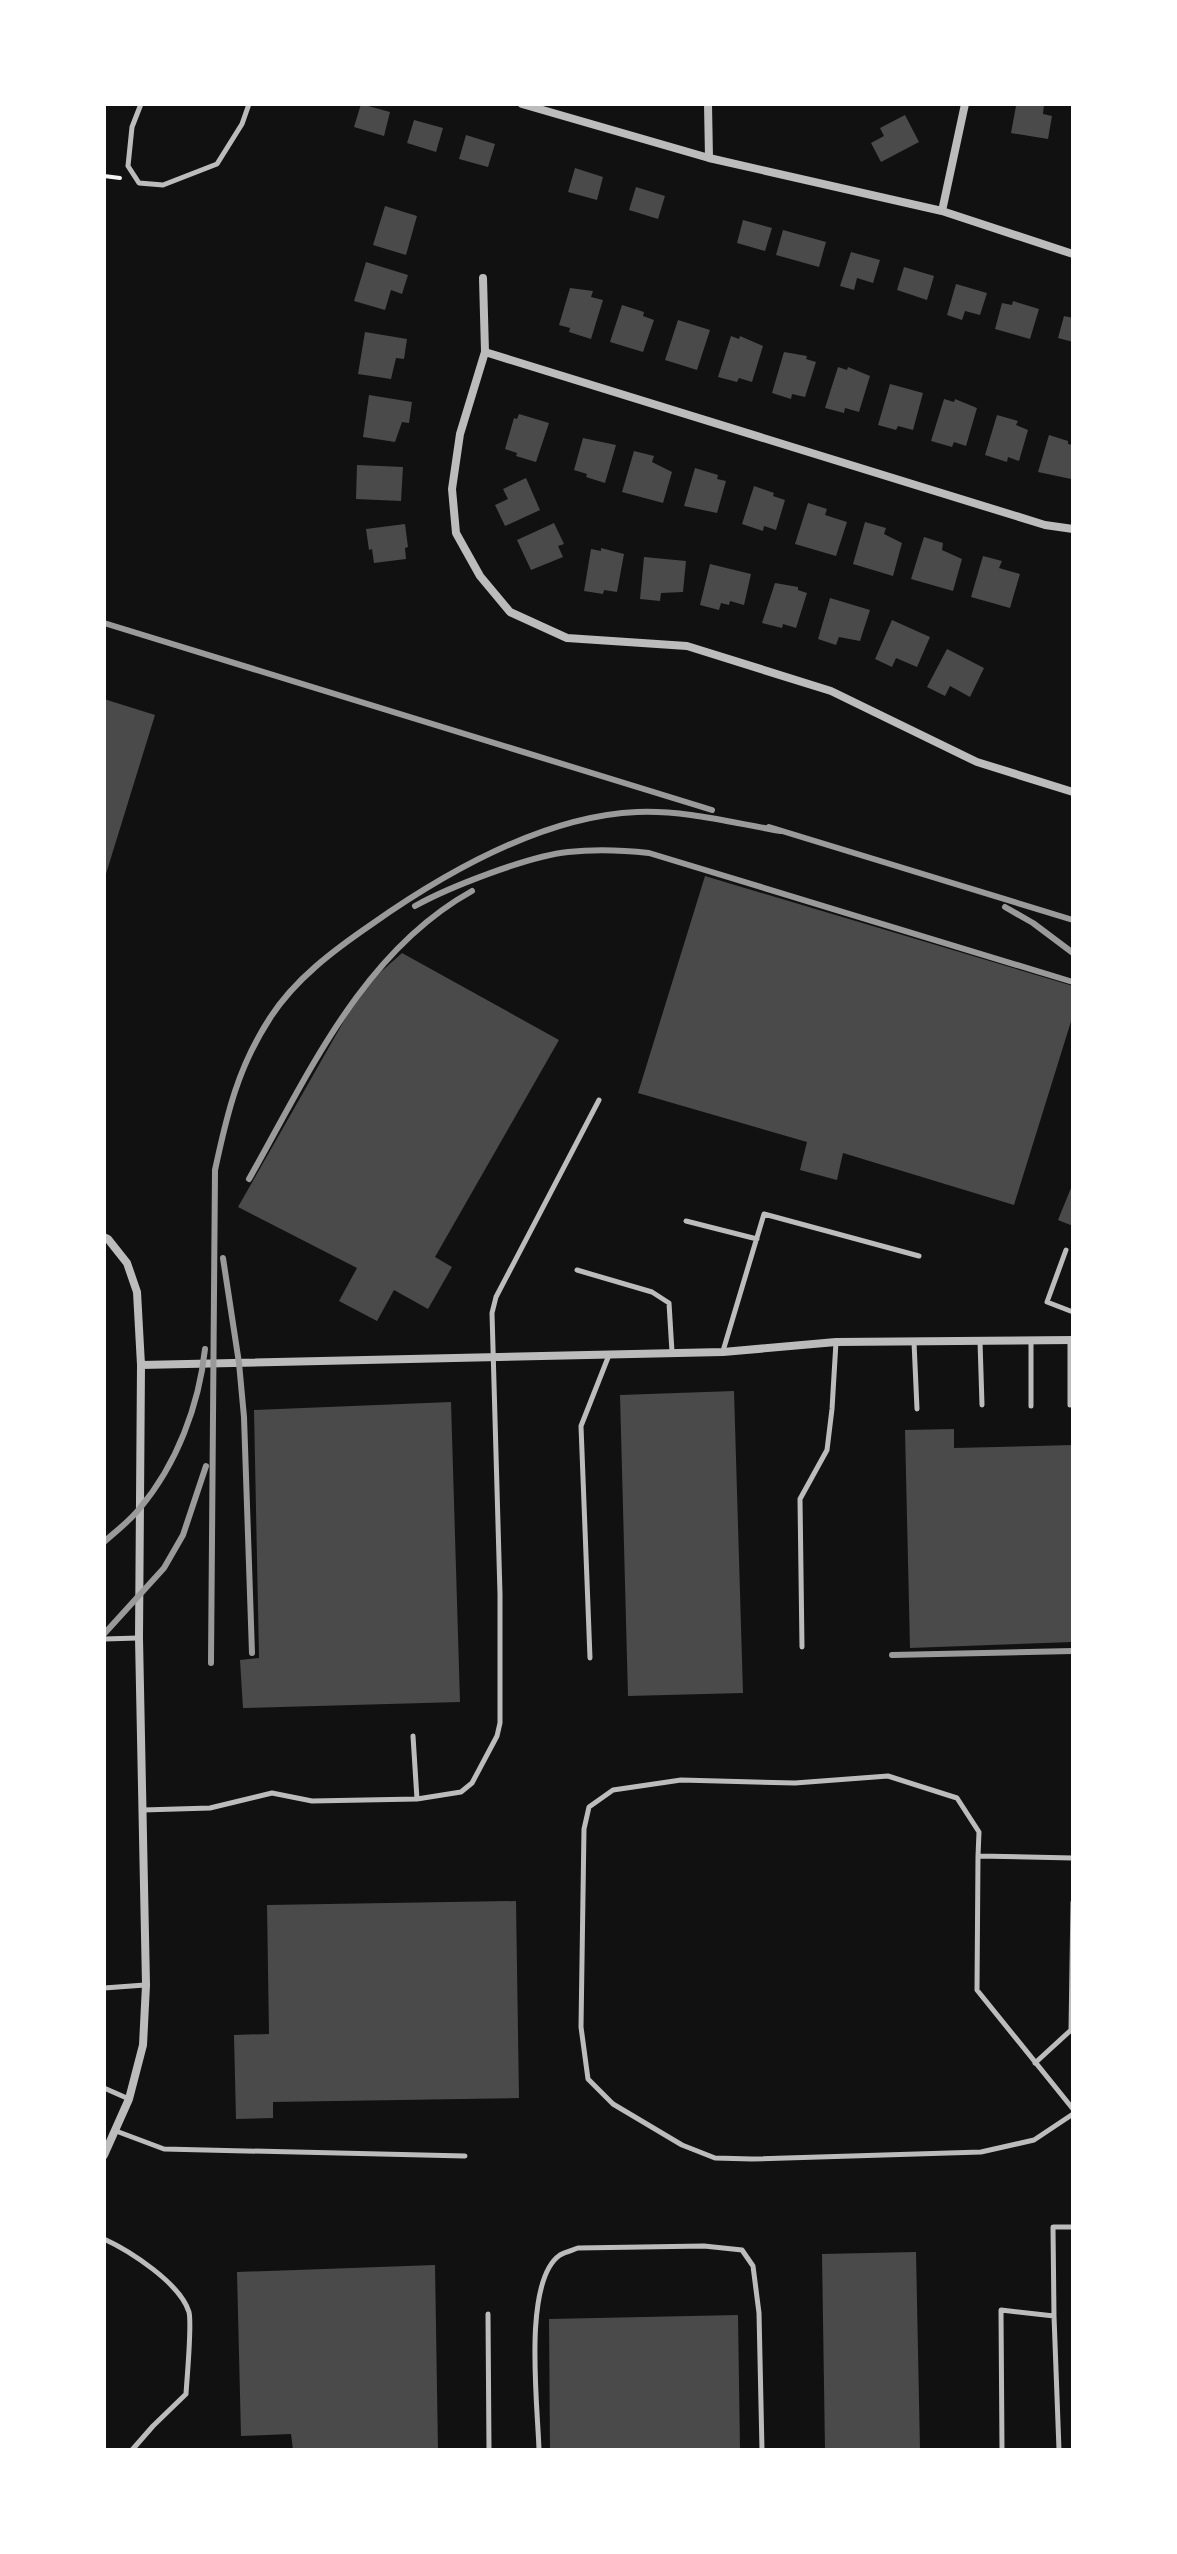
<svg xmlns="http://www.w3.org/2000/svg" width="1177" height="2554" font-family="'Space Grotesk',sans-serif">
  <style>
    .building { fill: #4a4a4a }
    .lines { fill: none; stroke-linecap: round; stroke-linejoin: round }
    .path { stroke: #f5f5f5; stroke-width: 4 }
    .service { stroke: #bcbcbc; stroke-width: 5 }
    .minor { stroke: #bcbcbc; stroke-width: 8 }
    .rail { stroke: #9a9a9a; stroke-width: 6 }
  </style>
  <rect width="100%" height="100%" fill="#111"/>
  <path class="building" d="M361,104L390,112L384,136L354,127Z
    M1019,104H1044L1043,114L1052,116L1048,139L1011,133L1016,106Z
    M905,115L919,142L881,162L871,143L884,136L880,128Z
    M414,120L443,128L436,152L407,143Z
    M466,135L495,144L488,167L459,159Z
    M575,168L603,177L597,200L568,192Z
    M636,187L665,196L658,219L629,210Z
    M385,206L417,216L406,255L373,245Z
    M743,220L772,228L765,251L737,243Z
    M783,230L826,242L819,267L776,255Z
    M851,252L880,260L873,283L857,278L854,290L840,286Z
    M366,262L408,275L402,294L391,290L385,310L354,301Z
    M904,267L934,276L927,300L897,290Z
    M956,284L987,293L980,315L965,311L962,320L947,315Z
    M570,288L593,291L591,297L603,300L591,339L569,332L570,328L559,325Z
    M1013,301L1039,309L1030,339L995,329L1002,303L1012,305Z
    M622,305L644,312L643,316L654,320L643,352L610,342Z
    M1064,316L1073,318V342L1058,338Z
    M678,320L710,330L697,370L665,360Z
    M365,332L407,339L404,359L396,358L391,379L358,374Z
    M731,336L739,339L740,336L763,346L752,382L739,378L737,382L718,377Z
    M784,352L807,356L806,359L816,362L805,397L792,394L791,399L772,393Z
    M838,367L847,370L848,367L870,376L859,412L845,408L844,413L825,408Z
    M890,384L923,393L913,430L898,426L896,430L878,425Z
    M369,395L412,402L409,423L402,422L395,442L363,437Z
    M944,399L954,402L955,399L977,408L966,446L954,442L952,447L931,441Z
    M519,414L549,423L536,462L516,456L517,453L505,449L514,418L517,419Z
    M997,415L1018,421L1016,425L1028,430L1019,461L1008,457L1007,462L985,455Z
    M1049,435L1068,441V444L1073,445L1071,479L1038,472Z
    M583,438L616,445L605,483L586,477L587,474L574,470Z
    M634,451L654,456L652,462L672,472L663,503L622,492Z
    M357,465L403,467L401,501L356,499Z
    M695,468L718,475L717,479L726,481L717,513L684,506Z
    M526,478L540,510L505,526L495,505L508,499L503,489Z
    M754,486L774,493L773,496L785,500L776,530L764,526L763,531L742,524Z
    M808,503L827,509L825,515L847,522L836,556L795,544Z
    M865,522L886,528L884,534L902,543L893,576L853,564Z
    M554,523L564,544L558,546L563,557L531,570L517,540Z
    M405,524L408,547L405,548L406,559L374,563L372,549L369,550L366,529Z
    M924,537L943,543L942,550L962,559L953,591L911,579Z
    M601,548L624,554L617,592L604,590L603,594L584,591L591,549L601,551Z
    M983,556L1002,561L999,568L1020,574L1010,608L971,597Z
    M644,557L686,561L683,592L661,593L660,601L640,599Z
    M710,564L751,574L744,605L730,601L729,605L721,603L719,610L700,605Z
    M775,583L798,587V590L807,593L796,628L783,624L782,628L762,623Z
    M830,598L870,610L860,641L839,637L836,645L818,639Z
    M892,620L930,637L917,667L896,658L892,667L875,659Z
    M947,649L984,668L970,697L950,686L945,696L927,687Z
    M104,699L155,715L105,877H104Z
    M705,876L1073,986V1015L1014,1205L843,1153L837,1180L800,1170L807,1142L638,1093Z
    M402,953L559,1040L435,1257L452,1267L428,1309L394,1290L377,1321L339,1301L357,1268L238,1207L349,1012L374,978Z
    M1073,1183V1226L1058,1220Z
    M734,1391L743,1693L628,1696L620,1395Z
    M451,1402L460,1702L243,1708L240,1660L259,1658L254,1410Z
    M954,1429V1448L1073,1445V1642L910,1648L905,1430Z
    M516,1901L519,2098L273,2102V2118L236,2119L234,2035L269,2034L267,1905Z
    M916,2252L920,2450H825L822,2254Z
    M435,2265L438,2450H293L291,2434L241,2436L237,2272Z
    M738,2315L740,2450H550L549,2319Z"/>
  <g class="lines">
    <path class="path" d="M104,176L120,178"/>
    <path class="service" d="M141,104L132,127L128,166L139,183L163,185L217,164L242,124L249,104
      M686,1221L757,1239
      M1066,1250L1047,1302L1073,1312
      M577,1270L652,1292L669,1303L672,1352
      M980,1341L982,1405
      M914,1342L917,1409
      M723,1351L764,1214L919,1256
      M1070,1405V1340
      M1031,1406V1340
      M104,1639L138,1638
      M802,1647L800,1499L827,1450L832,1409L836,1342
      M590,1658L581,1426L609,1355
      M413,1736L417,1799
      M143,1810L210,1808L272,1793L312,1801L417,1799L461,1792L472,1783L497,1736L500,1723V1594L492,1313L496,1297L599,1100
      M978,1856L979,1832L957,1798L888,1776L795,1783L681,1780L613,1790L589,1807L584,1829L581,2027L588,2079L613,2104L682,2145L715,2158L752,2159L981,2152L1034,2140L1073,2114
      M1073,1858L978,1856L977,1990L1073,2109
      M104,1988L145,1985
      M1035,2063L1071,2030L1073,1902
      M104,2088L129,2099
      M116,2131L164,2149L465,2156
      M104,2239C130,2251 180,2283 189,2312C192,2325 187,2377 186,2394L153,2426L132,2450
      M488,2314L489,2450
      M1054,2316L1053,2227H1073
      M539,2450C538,2408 522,2281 560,2255C565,2252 573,2250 578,2248L704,2246L742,2250L753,2266L759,2313L762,2450
      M1002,2450L1001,2310L1054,2316L1059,2450"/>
    <path class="minor" d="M522,104L709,158L942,211L1073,254
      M708,104L709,158
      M942,211L965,104
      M483,278L485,352L460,434L452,489L456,533L480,576L510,612L567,638L687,646L831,691L977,762L1073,792
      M485,352L1045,525L1073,529
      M104,1237L108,1239L127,1263L137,1292L141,1365L139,1638L146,1985L143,2045L129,2099L104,2155
      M141,1365L723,1352L836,1342L1073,1340"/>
    <path class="rail" d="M104,623L712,810
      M769,827L1073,920
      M415,906C449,887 529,856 568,852C595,849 622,850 649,853L1073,982
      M1005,907L1033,923L1073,953
      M249,1179C308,1075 362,952 472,891
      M223,1258L239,1363L244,1417L252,1653
      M104,1542C116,1531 130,1521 140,1508C177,1464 199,1405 205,1349
      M104,1634L164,1568L183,1535L206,1466
      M892,1655L1073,1651
      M211,1663L215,1170C227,1114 238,1067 270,1018C295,979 334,950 372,924C446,872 544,816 637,812C685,810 733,823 781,831"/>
  </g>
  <rect width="1177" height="2554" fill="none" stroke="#ffffff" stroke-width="212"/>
</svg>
